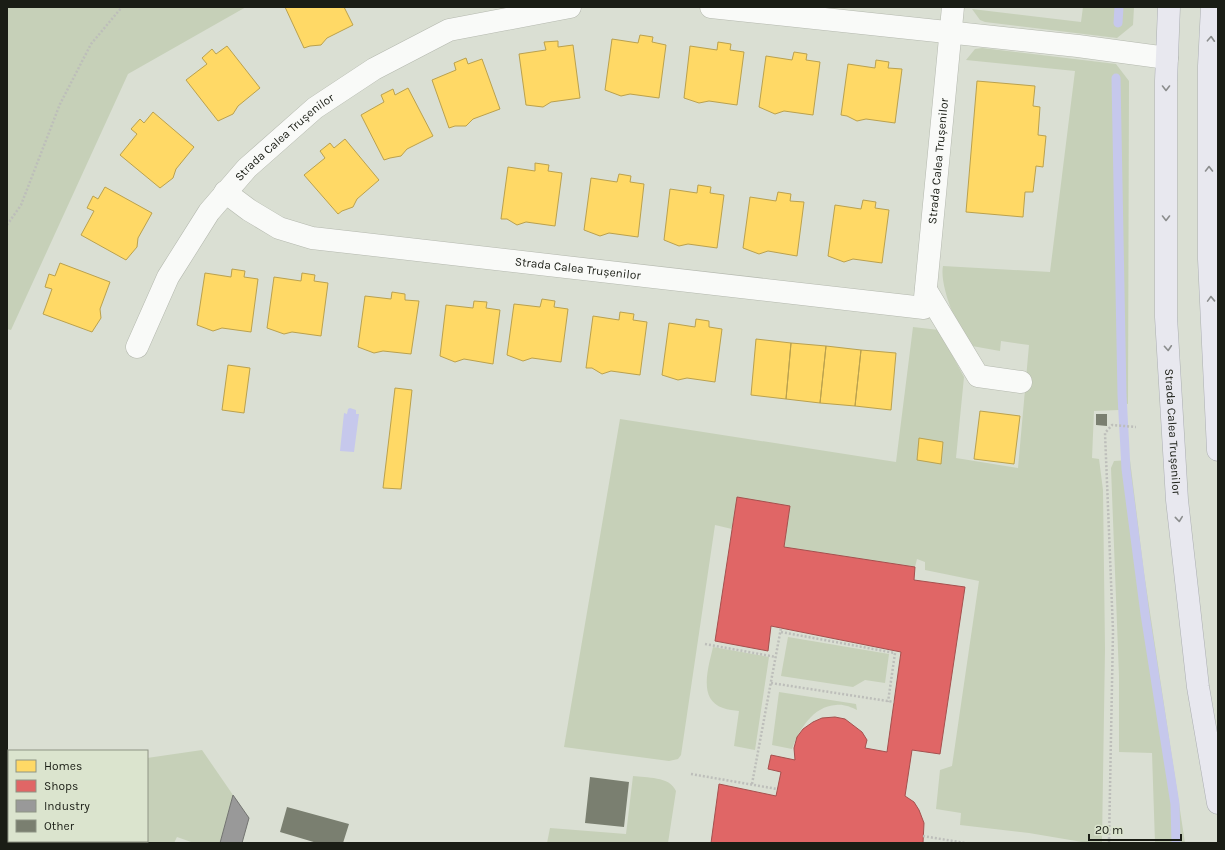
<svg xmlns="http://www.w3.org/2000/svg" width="1225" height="850" font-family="Karla,sans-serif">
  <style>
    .green { fill: #c6d0b8 }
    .water { fill: #c6c8ec }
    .homes { fill: #ffd966; stroke: #baa14e }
    .shops { fill: #e06666; stroke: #a5504e }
    .industry { fill: #999; stroke: #737471 }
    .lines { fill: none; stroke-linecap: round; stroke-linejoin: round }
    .stream { stroke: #c6c8ec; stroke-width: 9 }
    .building { fill: #7a7f70 }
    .minor-casing { stroke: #b4b8ae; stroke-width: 23 }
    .trunk-casing { stroke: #abaeb2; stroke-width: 23 }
    .path { stroke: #bdbeba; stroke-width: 2.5; stroke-dasharray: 2 2; stroke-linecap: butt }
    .minor { stroke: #f9faf8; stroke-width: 22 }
    .trunk { stroke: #e8e8ef; stroke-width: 22 }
    .oneway { stroke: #8b8d8d }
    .labels { text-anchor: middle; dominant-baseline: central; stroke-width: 4; stroke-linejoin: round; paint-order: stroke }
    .street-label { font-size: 12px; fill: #1a1d15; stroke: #dbe4ce }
  </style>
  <rect width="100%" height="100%" fill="#dadfd3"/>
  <path class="green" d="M7,7H246L128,74L11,330L7,329Z
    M1083,7H1134L1133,25L1117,38L985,22L980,20L972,9L1081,22Z
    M982,48L1116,64L1129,81L1128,404L1118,403L1119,410L1094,411L1092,458L1099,459L1103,490L1105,649L1102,842L1088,843L1029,833L960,825L961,813L936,809L940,770L952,766L979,581L925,570V562L917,559L915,567L784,547L790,506L738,498L732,529L715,525L681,755L678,759L669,761L564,747L620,419L896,462L913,327L939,330L964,377L956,458L1018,468L1029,345L1001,341L1000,351L972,346C958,332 939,285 943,266L1050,272L1075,71L966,60L975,49Z
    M1130,460L1144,573L1185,843H1155L1152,753L1119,752V676L1111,468L1114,461Z
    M788,637L889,654L885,683L865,680L853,687L781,676Z
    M713,647L769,657L755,750L734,746L739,711C734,710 728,710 723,708C697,699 709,666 713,647Z
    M779,692L856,704L857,710C851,707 843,704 836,705C813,706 799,730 792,749L772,745Z
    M202,750L233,795L220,843H194L177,837L174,843H7V753L9,754V841H147V758Z
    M633,776C646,778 670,776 676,791L668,843H547L550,828L626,834Z"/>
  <path class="water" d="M350,408L356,410V414H359L354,452L340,451L344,413L347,414L348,409Z"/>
  <path class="homes" d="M285,7H344L353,25L327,38L321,45L310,46L304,48Z
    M640,35L653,37L652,42L666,45L659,98L630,94L621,96L605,90L612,39L638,43Z
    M558,41V47L573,45L580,98L551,102L543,107L526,105L519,54L546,50L544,42Z
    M718,42L731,44L730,50L744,52L737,105L709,101L699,103L684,98L690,46L717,50Z
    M227,46L260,88L238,106L233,114L218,121L186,80L207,64L202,58L212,49L216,54Z
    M794,52L807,54L806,60L820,62L813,115L784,111L775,114L759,107L766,56L792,60Z
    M466,58L468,64L482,59L500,109L473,119L466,126H455L449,128L432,80L456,70L454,63Z
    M876,60L889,62L888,68L902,69L895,123L866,119L857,121L847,116L841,115L848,64L875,68Z
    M977,81L1035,86L1033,106L1040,107L1038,135L1046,136L1043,167L1036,166L1033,192H1025L1023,217L966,212Z
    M408,88L433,136L407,149L401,156L390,158L384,160L361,115L384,102L381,95L393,89L395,95Z
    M153,112L194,147L176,169L173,178L160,188L120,155L137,134L131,129L140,119L144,123Z
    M345,139L379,180L357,199L353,207L342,211L338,214L304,175L325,158L320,151L330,143L334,148Z
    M535,163L549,165L548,171L562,173L555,226L526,222L517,225L507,219H501L508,167L535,171Z
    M619,174L631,176L630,182L644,184L638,237L609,233L600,236L584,230L591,178L617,182Z
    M698,185L711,187L710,193L724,195L717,248L688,244L679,246L664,240L670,189L697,193Z
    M105,187L152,213L138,238L137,247L126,260L81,235L94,211L87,208L93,196L98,199Z
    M778,192L791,194L790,201L804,202L797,256L768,251L759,254L743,248L750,197L776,201Z
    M863,200L876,202L875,208L889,210L882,263L853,259L844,262L828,256L835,205L861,209Z
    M60,263L110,282L100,309L101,318L92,332L43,314L52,289L45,287L49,274L55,276Z
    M232,269L245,271L244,277L258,279L251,332L222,328L213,331L197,325L205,273L231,277Z
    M302,273L315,275L314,281L328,283L321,336L292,332L284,334L267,328L274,277L301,281Z
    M392,292L405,294V300L419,301L411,354L383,351L374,353L358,347L365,296L391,299Z
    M542,299L555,301L554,307L568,309L561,362L532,358L523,361L507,355L514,304L540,307Z
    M474,301L487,302L486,308L500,310L493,364L464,359L455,362L440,356L446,305L473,308Z
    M620,312L634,314L633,320L647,322L640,375L611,371L602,374L592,368H586L593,316L619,320Z
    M696,319L709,321V327L722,329L715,382L687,378L678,380L662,375L669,323L695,327Z
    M756,339L791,343L786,399L751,395Z
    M791,343L826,346L820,403L786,399Z
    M826,346L861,350L855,406L820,403Z
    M861,350L896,353L891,410L855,406Z
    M228,365L250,368L244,413L222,410Z
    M395,388L412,390L401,489L383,488Z
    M980,411L1020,416L1014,464L974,459Z
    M919,438L943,442L941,464L917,460Z"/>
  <path class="shops" d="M737,497L790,506L784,547L915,567L914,580L965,587L940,754L912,750L905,796L914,802L919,810L924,823L923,843H711L719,784L776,796L781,772L768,769L771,755L795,760L794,748L797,737L803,729L813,722L822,718L835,717L845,719L862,732L867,740L865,748L887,752L901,652L771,626L768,651L715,641Z"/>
  <path class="industry" d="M233,795L249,818L242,843H220Z"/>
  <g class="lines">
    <path class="stream" d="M1118,23L1119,7
      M1116,78L1122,395L1126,469L1145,614L1175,804L1176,843"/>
  </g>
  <path class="building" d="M1096,414H1107V426L1096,425Z
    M590,777L629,782L624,827L585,823Z
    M287,807L349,824L343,843H317L280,832Z"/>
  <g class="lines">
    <defs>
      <g id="minor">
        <path d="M711,7L1078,46L1167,58"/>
        <path id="s1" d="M225,192L249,210L279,228L312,238L924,308L953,7"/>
        <path d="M926,290L978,376L1021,382"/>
        <path id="s2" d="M137,347L168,277L209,212L247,168L315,108L374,69L449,30L570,7"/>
      </g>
      <g id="trunk">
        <path id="s3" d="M1169,7L1166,81V317L1177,500L1198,687L1218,803"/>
        <path d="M1212,7L1209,66V259L1218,450"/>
      </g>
    </defs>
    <use href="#minor" class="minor-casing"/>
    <use href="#trunk" class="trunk-casing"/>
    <path class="path" d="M7,225L21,205L60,104L91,44L122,7
      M781,632L895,653L888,702
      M705,644L776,657
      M771,683L894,702
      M691,774L777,789
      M752,784L781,628
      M923,836L965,843
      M1109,843L1113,631L1105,433L1112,425L1136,427"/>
    <use href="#minor" class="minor"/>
    <use href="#trunk" class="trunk"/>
  </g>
  <defs><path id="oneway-chevron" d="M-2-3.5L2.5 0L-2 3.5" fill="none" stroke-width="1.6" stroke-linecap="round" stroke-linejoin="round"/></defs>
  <g class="oneway">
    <use href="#oneway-chevron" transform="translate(1211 39) rotate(-87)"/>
    <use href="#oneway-chevron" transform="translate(1166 88) rotate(90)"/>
    <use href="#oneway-chevron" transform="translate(1209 169) rotate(-90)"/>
    <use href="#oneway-chevron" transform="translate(1166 218) rotate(90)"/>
    <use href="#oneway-chevron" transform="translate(1211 299) rotate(-92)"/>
    <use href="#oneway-chevron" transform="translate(1168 348) rotate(86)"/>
    <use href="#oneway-chevron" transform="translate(1179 519) rotate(84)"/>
  </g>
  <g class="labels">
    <g class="street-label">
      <text stroke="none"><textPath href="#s2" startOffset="260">Strada Calea Trușenilor</textPath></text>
      <text stroke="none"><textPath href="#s1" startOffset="863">Strada Calea Trușenilor</textPath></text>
      <text stroke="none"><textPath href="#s1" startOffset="367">Strada Calea Trușenilor</textPath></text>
      <text stroke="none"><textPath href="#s3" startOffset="425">Strada Calea Trușenilor</textPath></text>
    </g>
  </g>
  <rect width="1225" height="850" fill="none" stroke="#1a1d15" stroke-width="16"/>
  <rect x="8" y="750" width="140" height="92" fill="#dbe4ce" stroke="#8e9484"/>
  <rect x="16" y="760" width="20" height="12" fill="#ffd966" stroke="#8e9484"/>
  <text x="44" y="770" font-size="12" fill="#1a1d15">Homes</text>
  <rect x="16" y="780" width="20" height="12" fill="#e06666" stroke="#8e9484"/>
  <text x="44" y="790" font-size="12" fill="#1a1d15">Shops</text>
  <rect x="16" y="800" width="20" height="12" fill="#999999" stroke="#8e9484"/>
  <text x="44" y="810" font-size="12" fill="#1a1d15">Industry</text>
  <rect x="16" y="820" width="20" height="12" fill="#7a7f70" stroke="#8e9484"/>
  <text x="44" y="830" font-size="12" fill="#1a1d15">Other</text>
  <path d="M1089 834v6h92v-6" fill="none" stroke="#1a1d15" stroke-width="2"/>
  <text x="1095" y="834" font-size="12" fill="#1a1d15" stroke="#dbe4ce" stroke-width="3" paint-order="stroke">20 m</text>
</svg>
